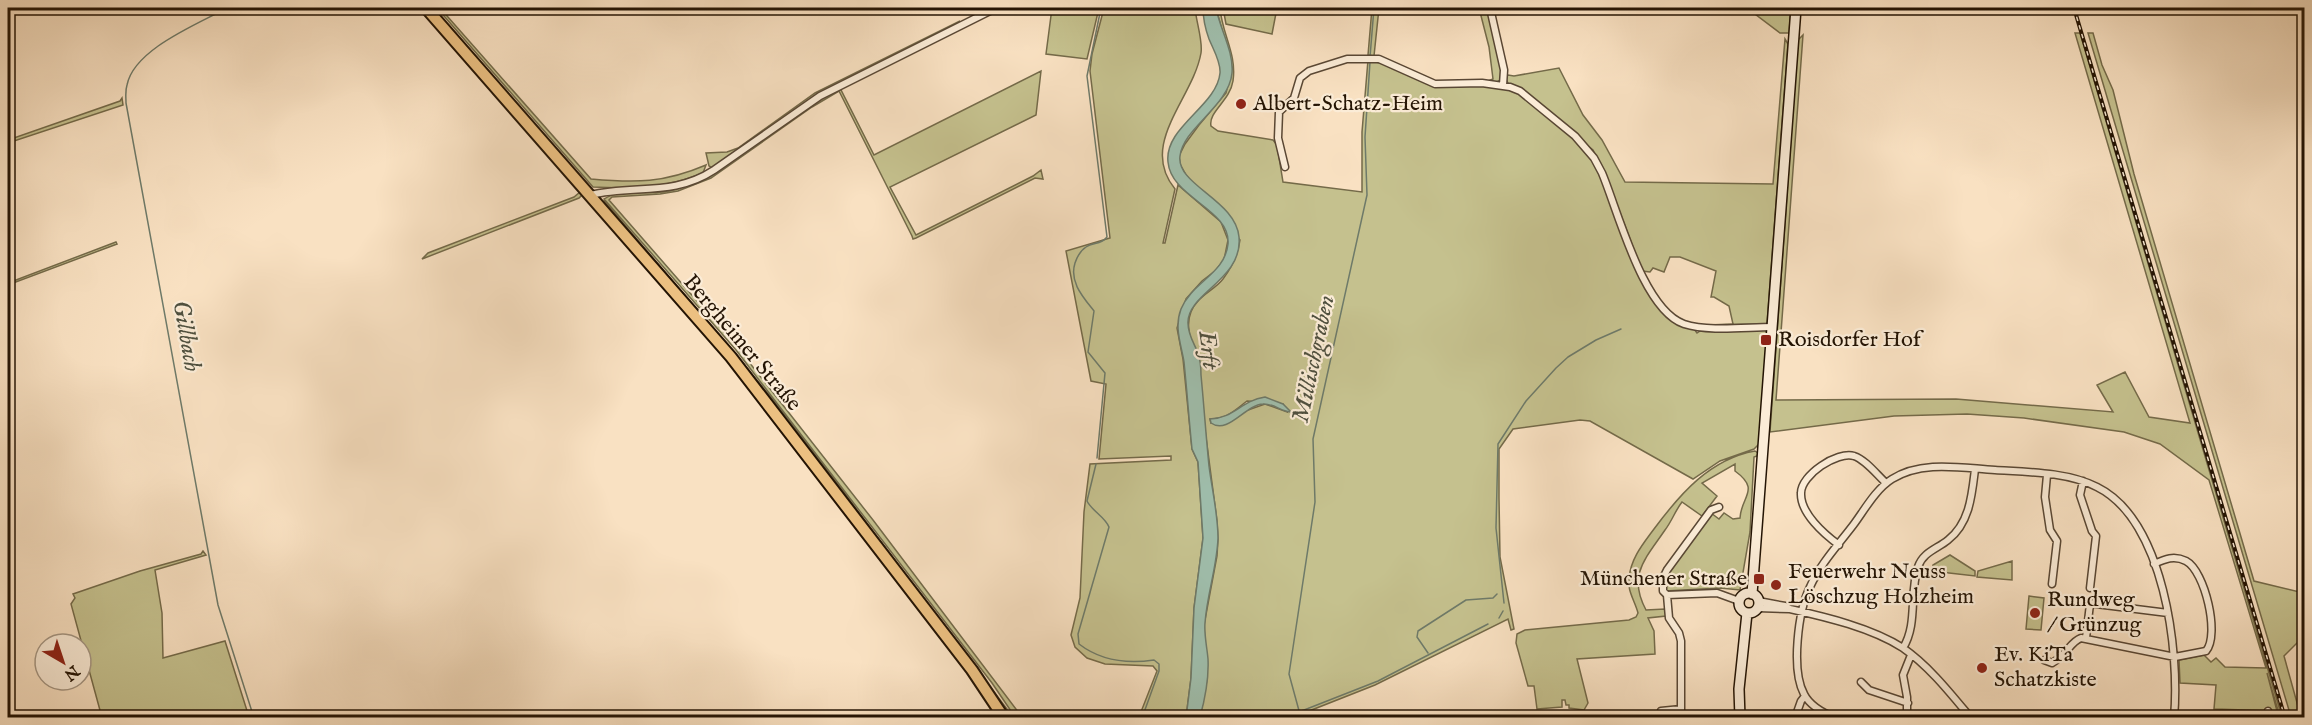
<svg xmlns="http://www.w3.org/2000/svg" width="2312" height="725" font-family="'IM FELL English',serif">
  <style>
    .green { fill: #c5c18e; stroke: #746a49; stroke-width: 1.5; fill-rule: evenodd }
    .water { fill: #9fbeac; stroke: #6e7a69; stroke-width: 1.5 }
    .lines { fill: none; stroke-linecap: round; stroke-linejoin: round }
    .stream { stroke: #6e7a69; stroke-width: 1.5 }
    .minor-casing { stroke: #594734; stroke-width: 9 }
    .secondary-casing { stroke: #241404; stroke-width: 12 }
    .primary-casing { stroke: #241404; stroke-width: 14 }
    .minor { stroke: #fbecd7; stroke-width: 6 }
    .secondary { stroke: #fbecd7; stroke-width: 9 }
    .primary { stroke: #ecc081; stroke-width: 10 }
    .rail-casing { stroke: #241404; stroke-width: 4 }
    .rail { stroke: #fbecd7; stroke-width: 1.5; stroke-dasharray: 4.5; stroke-linecap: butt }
    .poi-dot { fill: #8f2418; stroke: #fbecd7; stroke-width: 2 }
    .labels { text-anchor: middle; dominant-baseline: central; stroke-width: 4.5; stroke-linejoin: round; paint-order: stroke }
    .poi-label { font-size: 22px; fill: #241404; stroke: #fbecd7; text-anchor: start }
    .street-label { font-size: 22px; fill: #241404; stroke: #fbecd7 }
    .water-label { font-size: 24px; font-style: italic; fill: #4f503f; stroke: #fbecd7 }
  </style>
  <rect width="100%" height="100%" fill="#f9e1c2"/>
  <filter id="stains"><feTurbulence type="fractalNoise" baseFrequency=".00333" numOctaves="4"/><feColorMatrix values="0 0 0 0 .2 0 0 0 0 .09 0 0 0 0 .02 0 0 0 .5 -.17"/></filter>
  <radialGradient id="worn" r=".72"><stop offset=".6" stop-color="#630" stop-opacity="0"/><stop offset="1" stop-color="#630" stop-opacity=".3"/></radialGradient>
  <path class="green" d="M419,8H422L584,193L579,198L422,259L428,253L574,197L580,192Z
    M437,8H440L591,179C636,183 664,183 706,165L703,173C668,188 631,189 593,187Z
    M1052,8H1099L1087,59L1046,54Z
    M1104,8H1195C1196,21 1203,41 1201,53C1193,99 1138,144 1175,189L1163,243H1165L1178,185L1221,222L1228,240L1224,260L1215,271L1202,281L1186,299L1177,328L1183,359L1192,449L1198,462L1203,538L1194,608L1191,678L1186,717H1139L1157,671L1153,666L1105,664L1087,658L1075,647L1071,635L1080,598L1084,512L1090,464L1171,460V456L1099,459L1106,384L1091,381L1066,251L1110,238L1090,71L1092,54Z
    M1216,8H1220C1222,34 1237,54 1233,81C1230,101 1208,112 1211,126L1218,131L1273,140L1277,145L1283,182L1362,192V132L1368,60L1395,67L1435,86L1481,84L1515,91L1579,142L1598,168L1644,285L1666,316L1674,322L1694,329L1697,333L1703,329H1764L1767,332L1759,444L1754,449L1720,461L1693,479L1590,421L1580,420L1513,429L1499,449V498L1500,557L1514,629L1511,630L1508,619L1375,685L1299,715L1300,717H1200L1207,680L1204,625L1217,556L1218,539L1217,521L1204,422L1198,354C1188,338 1183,317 1198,301C1205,293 1216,288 1223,279C1232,267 1238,255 1240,240L1186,175L1180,164L1179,156L1185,144L1199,125L1226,93L1232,68ZM1247,401L1283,404L1287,412L1265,404L1211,423L1210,419C1227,419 1234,411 1247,401Z
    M1223,8H1277L1272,34L1226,24Z
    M1372,8H1379L1374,56L1368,55Z
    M1479,8H1488L1502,68V79L1497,82L1488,81L1493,79L1489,47Z
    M1747,8H1791L1789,33H1780Z
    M960,21L820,93L713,168L709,166L706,153L727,152L738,148L815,93Z
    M2075,33H2080L2282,717H2280L2267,673L2277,711L2214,709L2216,685L2180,683L2179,660L2204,655L2211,662L2216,658L2225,667L2266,668L2209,480L2160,444L2124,432L2024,418L1967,414L1894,416L1770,432L1798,40L1803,35L1776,400L1956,399L2113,412L2097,385L2125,372L2149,417L2190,423Z
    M2088,33H2093L2102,65L2113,90L2134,174L2254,581L2304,593V636L2284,656L2301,717H2291Z
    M1785,39L1788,44L1767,324L1707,325L1733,324L1729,306L1714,297H1711L1716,271L1680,257H1670L1664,272L1653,268L1650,272L1642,271L1610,186L1593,150L1508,83L1505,77L1508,75L1514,76L1559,68L1583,115L1602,140L1625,182L1773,184Z
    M1041,71L1036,115L890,187L916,235L1033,176L1041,170L1043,179L1035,178L916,238L913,239L912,236L839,91L812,107L711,178L678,191L660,194L612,197L609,200L738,348L873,520L1022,717H1015L992,683L736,350L604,199C619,189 644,194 662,192C678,190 693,184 708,177L820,99L837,89L841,90L874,155Z
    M122,98L123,105L8,143V140L120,101Z
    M604,201L733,351L786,416L1013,717H1007L999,703L603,204Z
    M116,242L117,244L8,285V283Z
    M1755,451L1758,453L1757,456L1754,457L1750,532L1740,590L1720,588L1665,591L1664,582L1668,573L1711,513L1719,519L1724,513L1733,519L1740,518C1741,496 1761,490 1735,471V464L1702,483L1717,496L1702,516L1682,502C1675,511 1672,521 1665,530C1646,558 1627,575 1646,610L1665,609L1666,616L1648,618L1654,631L1655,654L1577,659L1588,703L1584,710L1569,708V705H1566L1565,700H1562V707L1537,709L1534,686H1528L1516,643L1517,634L1525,630L1629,620L1636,617L1638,613C1635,601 1627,591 1629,578C1631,558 1643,544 1654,529C1680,494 1710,459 1755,451Z
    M203,551L206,555L155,570L162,613L163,658L225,641L249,717H105L101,714L71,604L75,598L73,594L140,571L201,554Z
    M1950,555L1975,571V576L1932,571L1933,565Z
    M2012,561V580L1977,577L1978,571Z
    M2029,596L2044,598L2041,630L2026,629Z"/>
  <path class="water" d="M1203,8H1216C1220,29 1234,52 1232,73C1229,106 1183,128 1180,156C1176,185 1236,200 1239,237C1243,280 1187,293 1188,323C1188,335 1194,343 1198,353C1200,359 1201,369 1201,375C1204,406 1206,436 1209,466C1212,490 1218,514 1218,538C1217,567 1207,594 1205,623C1204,635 1207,647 1208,659C1209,679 1205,699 1200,717L1186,718L1191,678L1194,608L1203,538L1198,462L1192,449C1189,420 1187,391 1184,362C1181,344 1174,327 1181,309C1192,282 1225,274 1228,244C1231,209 1171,198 1168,162C1164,127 1217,106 1220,73C1221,62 1213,49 1209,39C1205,28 1203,18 1203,8Z
    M1265,397L1283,404L1291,412C1282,412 1273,403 1263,404C1245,405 1228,435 1211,423L1210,419C1235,418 1240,401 1265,397Z"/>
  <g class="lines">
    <path class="stream" d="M227,8C198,24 134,49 127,85C125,91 126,97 126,103L218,605L254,718
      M1370,57L1374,8
      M1097,458L1105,373L1088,352L1094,311C1083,297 1069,282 1075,263C1077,257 1080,251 1086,247C1093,242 1101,245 1107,237L1087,76L1101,8
      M1096,464L1087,501C1092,511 1105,517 1109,527L1078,634L1079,644C1101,661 1127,664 1154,660L1159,664V671L1142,718
      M1504,603L1496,528L1498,444L1526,401L1556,368L1568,357L1596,340L1621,329
      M1499,618L1503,611
      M1428,653L1417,637L1418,631L1466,600L1493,598L1497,594
      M1299,712L1378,681L1488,624
      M1301,718L1289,674L1315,502L1313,439L1367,195L1365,137L1370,62"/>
    <defs>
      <path id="minor" d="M1490,8L1504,70L1503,85
        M1285,167L1278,138L1279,112L1294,98L1300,78L1309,71L1347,59H1379L1435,84L1482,83L1510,87L1520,91L1575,136L1594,158L1602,173C1618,211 1643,310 1684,324C1709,332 1746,327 1772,327
        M590,195C634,184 673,197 714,170L820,96L996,8
        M2047,475L2045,497L2050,530L2057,541L2052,584
        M2083,481L2080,495L2092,531L2096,536L2090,588
        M1719,507L1711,510L1667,570L1663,578V591L1667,595L1717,593L1739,601
        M1839,545C1824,534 1800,513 1801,493C1801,475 1837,451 1854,456C1866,460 1877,475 1886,483
        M1667,595L1669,618L1679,633L1681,641V709L1678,718
        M1758,601L1785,606L1790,609C1826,617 1872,628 1903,648C1929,666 1951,694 1971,718
        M2088,603L2168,613
        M1758,608L1790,609
        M2086,638L2090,604
        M1903,648C1918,624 1909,593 1918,567C1923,552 1937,549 1948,540C1970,523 1972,494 1975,469
        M2044,660L2052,663C2067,655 2070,642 2081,638L2175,657L2206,651C2220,635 2205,571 2186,561C2174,555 2165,559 2154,564
        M1861,682L1869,690L1908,703
        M2268,711L2270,718
        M1662,718L1661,711L1681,709
        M1795,718L1801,701L1805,696
        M1836,718C1823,713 1810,706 1804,694C1791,670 1798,611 1810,587C1820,564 1839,544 1854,524C1865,509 1876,489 1892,479C1922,460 1961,468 1995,470C2027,472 2068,472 2097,487C2164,520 2180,651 2174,718
        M1907,718V697L1903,675L1911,655
        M2083,718L2096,716L2119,718"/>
      <path id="secondary" d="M1739 603a10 10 0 1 1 20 0a10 10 0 1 1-20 0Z
        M1752,594L1796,8
        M1740,718L1739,689L1747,613"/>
      <path id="primary" d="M426,8L731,357L972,670L1004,718"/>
    </defs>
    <use href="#minor" class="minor-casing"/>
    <use href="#secondary" class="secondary-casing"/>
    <use href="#primary" class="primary-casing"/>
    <use href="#minor" class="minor"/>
    <use href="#secondary" class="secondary"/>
    <use href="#primary" class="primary"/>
    <defs>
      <path id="rail" d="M2074,8L2285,718"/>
    </defs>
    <use href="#rail" class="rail-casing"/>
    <use href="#rail" class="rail"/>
  </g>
  <g class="poi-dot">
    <circle cx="1241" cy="104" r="6"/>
    <rect x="1760" y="334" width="12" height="12" rx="3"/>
    <rect x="1753" y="573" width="12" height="12" rx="3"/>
    <circle cx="1776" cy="585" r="6"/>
    <circle cx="2035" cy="613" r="6"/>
    <circle cx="1982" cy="668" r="6"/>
  </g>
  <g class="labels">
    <g class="poi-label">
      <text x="1253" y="104">Albert-Schatz-Heim</text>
      <text x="1778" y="340">Roisdorfer Hof</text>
      <text x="1788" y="572">Feuerwehr Neuss<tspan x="1788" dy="25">Löschzug Holzheim</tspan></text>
      <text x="1747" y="579" text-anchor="end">Münchener Straße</text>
      <text x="2047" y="600">Rundweg<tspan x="2047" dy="25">/ Grünzug</tspan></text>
      <text x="1994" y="655">Ev. KiTa<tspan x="1994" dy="25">Schatzkiste</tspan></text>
    </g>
    <g class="street-label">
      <text transform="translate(742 343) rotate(50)">Bergheimer Straße</text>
    </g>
    <g class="water-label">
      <text transform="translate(186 336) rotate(80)">Gillbach</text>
      <text transform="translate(1208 350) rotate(83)">Erft</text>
      <text transform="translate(1314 359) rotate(-78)">Millischgraben</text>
    </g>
  </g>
  <rect width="2312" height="725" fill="none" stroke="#f9e1c2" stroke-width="30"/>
  <rect x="9" y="9" width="2294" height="707" fill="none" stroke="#241404" stroke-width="3"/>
  <rect x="15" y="15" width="2282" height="695" fill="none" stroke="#241404" stroke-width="1.5"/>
  <g transform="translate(63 662) rotate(141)"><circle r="28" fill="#fbecd7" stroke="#a59683" stroke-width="1.5"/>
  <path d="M0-4.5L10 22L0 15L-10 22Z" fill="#8f2418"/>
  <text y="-9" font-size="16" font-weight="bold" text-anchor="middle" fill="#241404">N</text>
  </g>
  <rect width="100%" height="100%" filter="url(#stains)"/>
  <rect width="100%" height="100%" fill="url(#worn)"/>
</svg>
